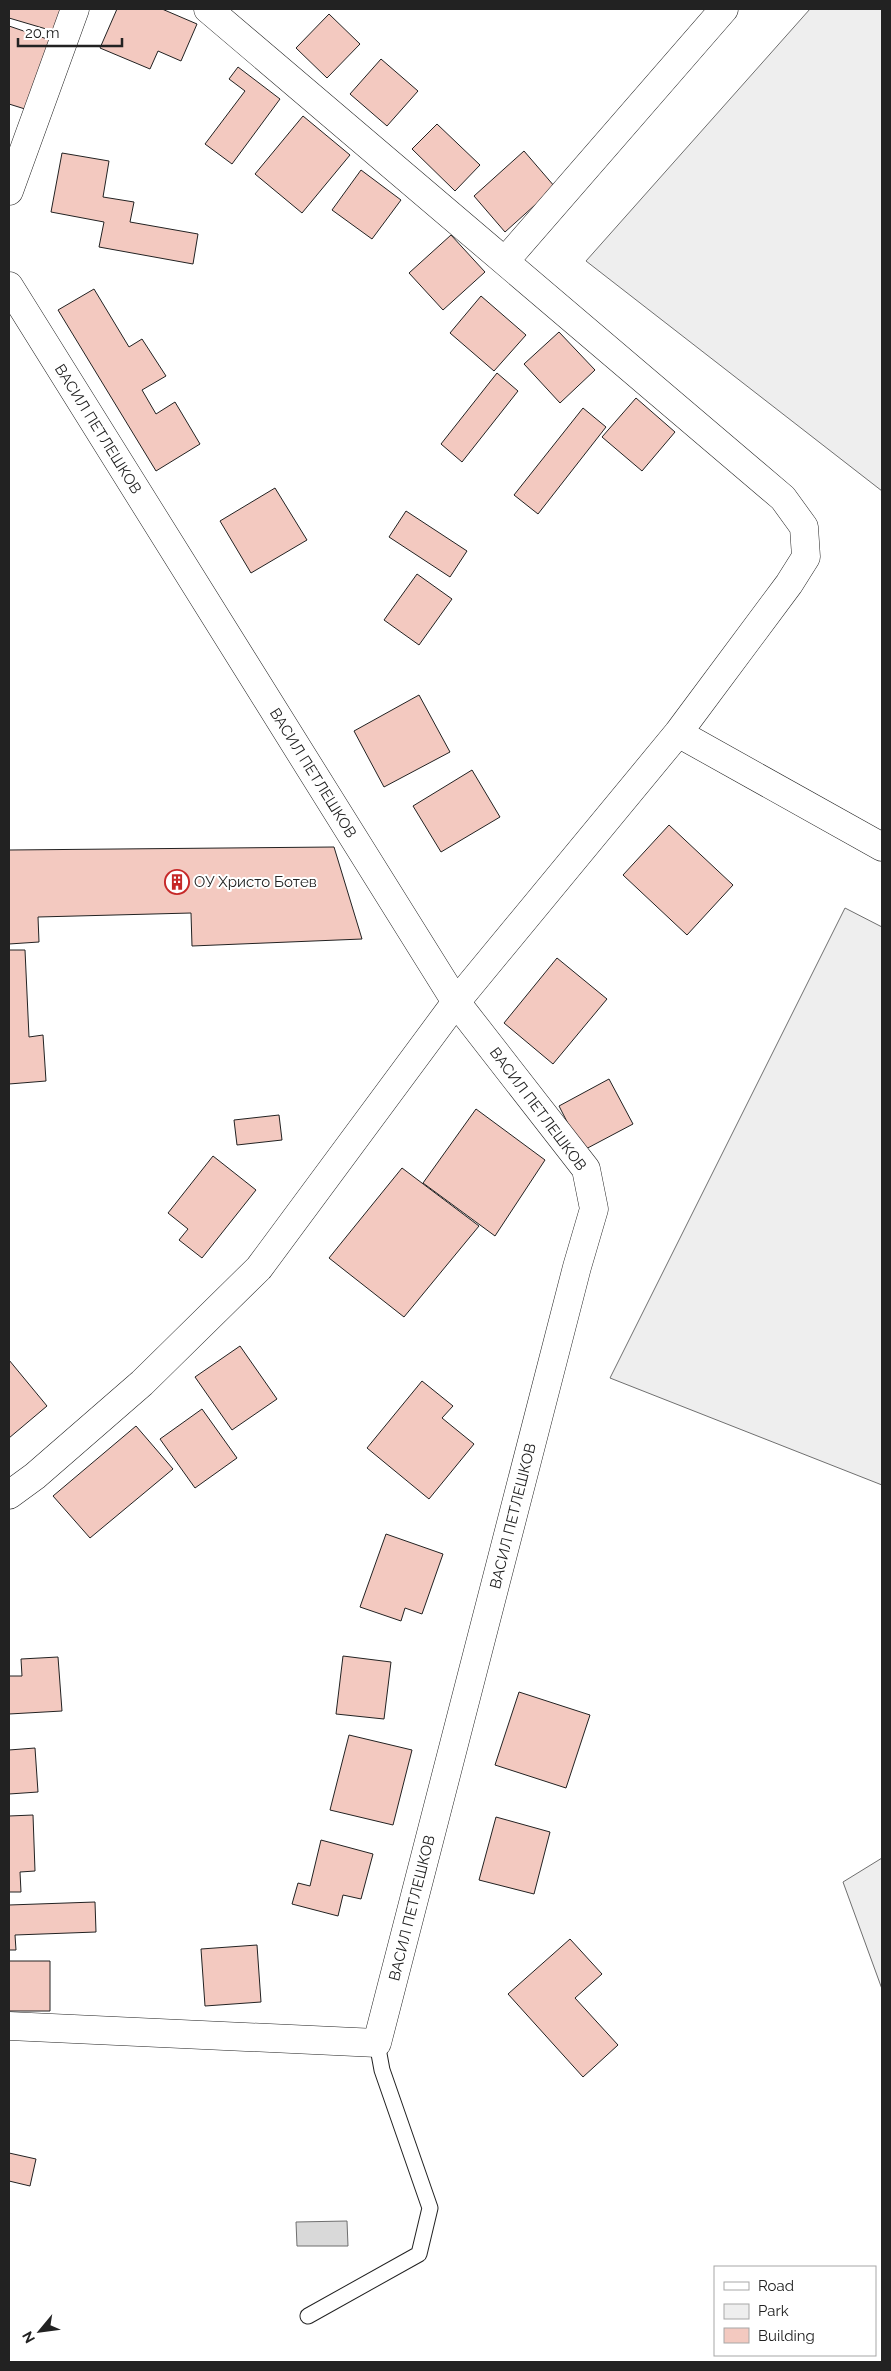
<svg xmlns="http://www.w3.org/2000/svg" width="891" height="2371" font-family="Raleway,sans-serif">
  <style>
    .green { fill: #eee; stroke: #6f6f6f }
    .water { fill: #d9d9d9; stroke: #6f6f6f }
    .building { fill: #f3c9c0; stroke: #222 }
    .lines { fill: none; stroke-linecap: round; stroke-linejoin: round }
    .lane-casing { stroke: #222; stroke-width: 17 }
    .street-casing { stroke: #222; stroke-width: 29 }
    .lane { stroke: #fff; stroke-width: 15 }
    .street { stroke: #fff; stroke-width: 28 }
    .labels { text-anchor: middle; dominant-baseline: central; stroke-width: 4; stroke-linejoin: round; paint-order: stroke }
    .street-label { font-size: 15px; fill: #222; stroke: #fff }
    .poi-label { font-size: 15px; fill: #222; stroke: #fff; text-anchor: start }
  </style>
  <rect width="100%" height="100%" fill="#fff"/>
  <path class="green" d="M810,9H882V491L586,261Z
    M845,908L882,927V1485L610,1378Z
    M882,1858V1989L843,1882Z"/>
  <path class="water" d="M347,2221L348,2246H297L296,2222Z"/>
  <path class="building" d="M9,9H62L53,31L9,18Z
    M117,9H162L197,24L181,61L158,51L150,69L100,48Z
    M329,14L360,44L327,78L296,48Z
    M9,26L50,40L25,109L9,104Z
    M381,59L418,91L387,126L350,94Z
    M238,67L280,99L232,164L205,144L245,91L229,79Z
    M303,116L350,155L302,213L255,174Z
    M437,124L480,165L455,191L412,149Z
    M524,151L555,187L505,232L474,196Z
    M62,153L109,161L103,197L134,202L130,222L198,234L193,264L99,247L104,222L51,212Z
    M361,170L401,200L372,239L332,210Z
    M451,235L485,272L443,310L409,273Z
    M94,289L129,347L142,339L166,376L142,390L156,414L175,402L200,444L156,471L58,310Z
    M481,296L526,335L494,371L450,333Z
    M559,332L595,370L560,403L524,364Z
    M497,373L518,391L462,462L441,444Z
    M636,398L675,432L642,471L602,437Z
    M583,408L606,427L538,514L514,495Z
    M275,488L307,540L251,573L220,521Z
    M406,511L467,551L450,577L389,537Z
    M417,574L452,599L419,645L384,620Z
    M419,695L450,752L384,787L354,731Z
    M472,770L500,817L441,852L413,806Z
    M669,825L733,885L687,935L623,875Z
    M334,847L362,939L192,946L191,913L38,917L39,942L9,944V850Z
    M9,950H25L29,1037L43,1035L46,1081L9,1084Z
    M557,958L607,999L553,1064L504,1023Z
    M609,1079L633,1124L582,1151L559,1106Z
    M476,1109L545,1160L495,1236L423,1183Z
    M279,1115L282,1140L237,1145L234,1120Z
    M213,1156L256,1190L202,1258L179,1240L188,1229L168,1213Z
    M402,1168L479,1226L404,1317L329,1258Z
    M240,1346L277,1399L232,1430L195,1377Z
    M9,1360L47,1406L9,1438Z
    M422,1381L453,1406L442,1418L474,1444L429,1499L367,1448Z
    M202,1409L237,1458L195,1488L160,1439Z
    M136,1426L173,1469L90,1538L53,1496Z
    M386,1534L443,1554L422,1614L405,1608L401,1621L360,1607Z
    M343,1656L391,1662L384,1719L336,1714Z
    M58,1657L62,1711L9,1714V1676H22L21,1659Z
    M519,1692L590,1715L566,1788L495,1765Z
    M349,1735L412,1750L393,1825L330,1810Z
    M35,1748L38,1792L9,1794V1750Z
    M33,1815L35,1871L20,1872L21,1892H9V1816Z
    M496,1817L550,1832L534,1894L479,1880Z
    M321,1840L373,1854L361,1899L343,1895L338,1916L292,1904L298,1883L310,1886Z
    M95,1902L96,1932L15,1935L16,1950H9V1905Z
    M570,1939L602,1974L575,1998L618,2045L583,2077L508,1994Z
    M257,1945L261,2002L205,2006L201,1949Z
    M9,1961H50V2011H9Z
    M9,2153L36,2159L30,2186L9,2181Z"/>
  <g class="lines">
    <defs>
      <path id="lane" d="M308,2316L419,2254L430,2208L382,2070L377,2043"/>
      <path id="street" d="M9,191L75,9
        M505,261L724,9
        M9,286L456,1002L586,1169L594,1209L577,1267L377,2043L9,2026
        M678,733L882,847
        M9,1495L35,1476L142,1383L259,1268L456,1002L678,733L789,584L806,557L804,527L783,498L208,9"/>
    </defs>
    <use href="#lane" class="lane-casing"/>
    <use href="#street" class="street-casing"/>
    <use href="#lane" class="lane"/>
    <use href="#street" class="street"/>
  </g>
  <defs>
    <symbol id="building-ring" viewBox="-11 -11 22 22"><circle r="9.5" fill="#fff" stroke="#c62828" stroke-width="1.5"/><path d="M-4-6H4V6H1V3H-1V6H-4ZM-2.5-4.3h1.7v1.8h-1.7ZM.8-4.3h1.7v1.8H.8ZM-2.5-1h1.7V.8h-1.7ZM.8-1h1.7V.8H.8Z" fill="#c62828"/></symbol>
  </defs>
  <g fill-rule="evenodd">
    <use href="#building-ring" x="163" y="868" width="28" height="28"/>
  </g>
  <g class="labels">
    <g class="street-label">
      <text transform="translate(98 429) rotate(58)">ВАСИЛ ПЕТЛЕШКОВ</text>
      <text transform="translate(313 773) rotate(58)">ВАСИЛ ПЕТЛЕШКОВ</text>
      <text transform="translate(538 1109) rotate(53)">ВАСИЛ ПЕТЛЕШКОВ</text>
      <text transform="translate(513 1516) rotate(-76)">ВАСИЛ ПЕТЛЕШКОВ</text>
      <text transform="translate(412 1908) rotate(-76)">ВАСИЛ ПЕТЛЕШКОВ</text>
    </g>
    <g class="poi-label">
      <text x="194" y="882">ОУ Христо Ботев</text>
    </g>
  </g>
  <rect width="891" height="2371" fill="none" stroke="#222222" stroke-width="20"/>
  <rect x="714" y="2266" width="162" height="90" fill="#ffffff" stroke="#a7a7a7"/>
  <rect x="724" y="2282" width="25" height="8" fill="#ffffff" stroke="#a7a7a7"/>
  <text x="758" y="2291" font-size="15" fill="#222222">Road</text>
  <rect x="724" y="2304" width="25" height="15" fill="#eeeeee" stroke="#a7a7a7"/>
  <text x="758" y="2316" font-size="15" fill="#222222">Park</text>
  <rect x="724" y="2328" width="25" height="15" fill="#f3c9c0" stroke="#a7a7a7"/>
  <text x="758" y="2341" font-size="15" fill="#222222">Building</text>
  <g transform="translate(40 2331) rotate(241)" stroke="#ffffff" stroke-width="4" paint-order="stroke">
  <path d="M0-4L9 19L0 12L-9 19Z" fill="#222222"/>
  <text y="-8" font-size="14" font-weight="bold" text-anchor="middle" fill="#222222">N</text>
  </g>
  <path d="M18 38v8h104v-8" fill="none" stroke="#222222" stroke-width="2.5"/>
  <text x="25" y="38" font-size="15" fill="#222222" stroke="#ffffff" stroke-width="4" paint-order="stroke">20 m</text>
</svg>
